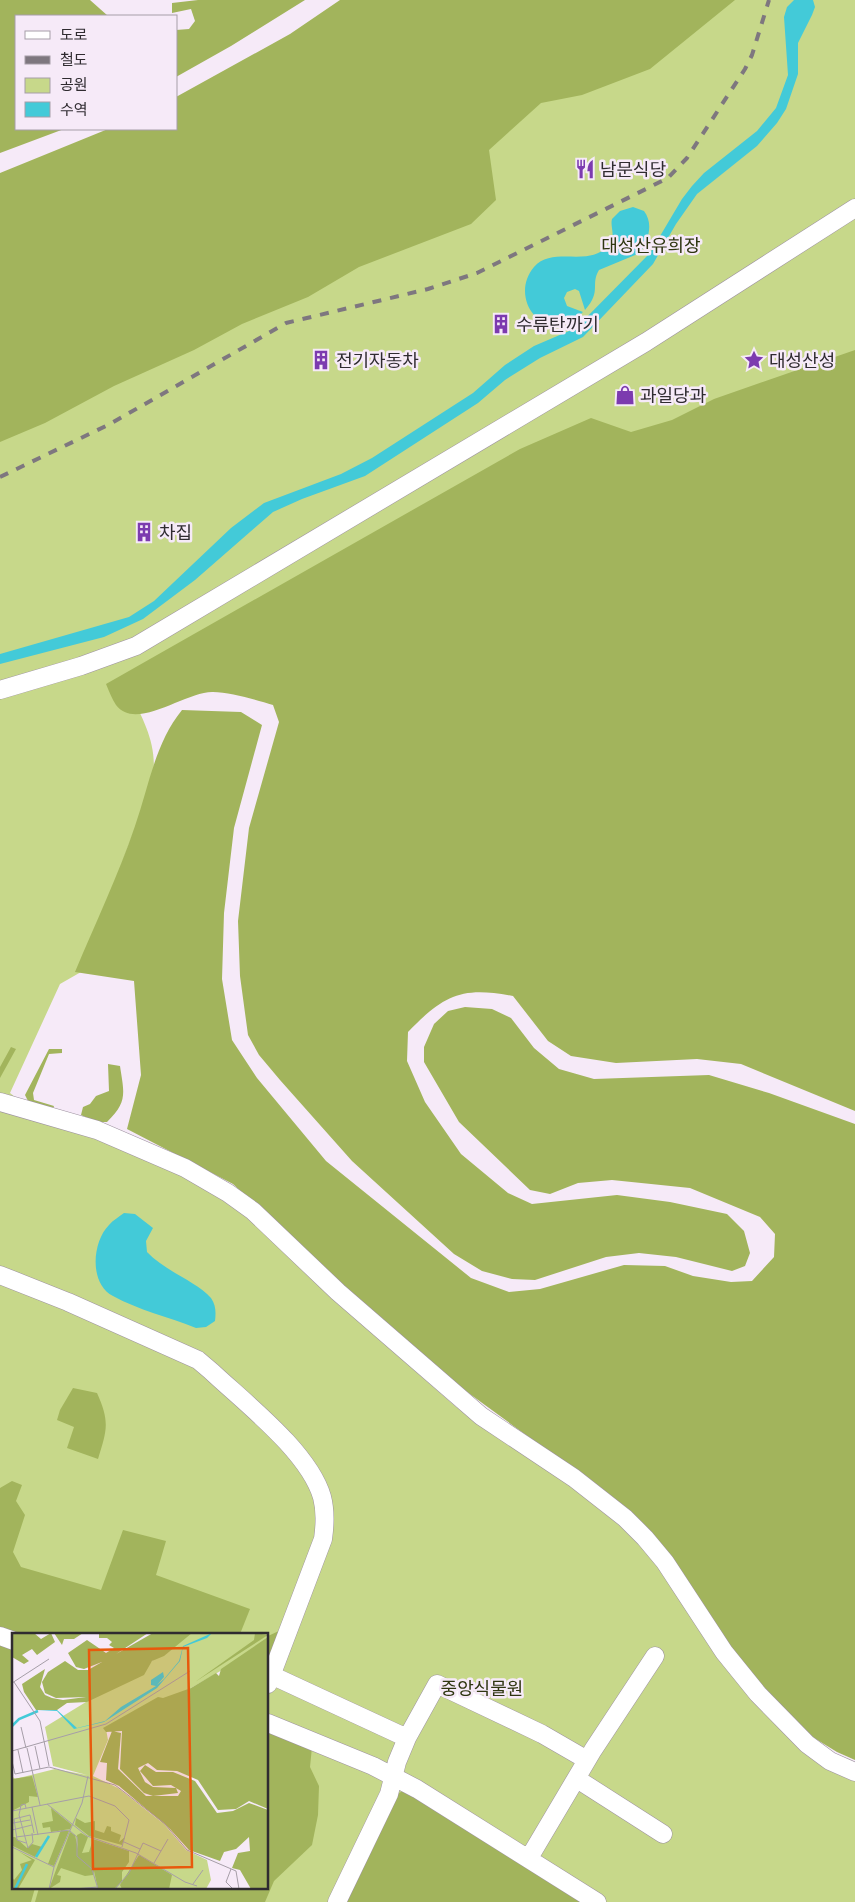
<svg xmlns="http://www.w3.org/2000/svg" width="855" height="1902" font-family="'PT Sans','Noto Sans KR',sans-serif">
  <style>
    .green { fill: #c7d88a; fill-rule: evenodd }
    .forest { fill: #a2b45c }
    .water { fill: #43cad8 }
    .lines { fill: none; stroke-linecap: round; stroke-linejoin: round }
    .minor-casing { stroke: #9e93a0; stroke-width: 19 }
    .minor { stroke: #fff; stroke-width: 18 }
    .rail { stroke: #7e777f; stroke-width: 4; stroke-dasharray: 9 9; stroke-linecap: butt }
    .labels { text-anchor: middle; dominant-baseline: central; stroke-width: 5; stroke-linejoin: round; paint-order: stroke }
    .poi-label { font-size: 18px; fill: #2f2b30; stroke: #f6eaf8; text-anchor: start }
    .park-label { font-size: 18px; fill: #2e3510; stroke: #f6eaf8 }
    .inset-river { fill: none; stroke: #43cad8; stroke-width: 2.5 }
    .inset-road { fill: none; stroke: #a69ea8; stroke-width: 1 }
    .view { fill: #e8590c; fill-opacity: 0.15; stroke: #e8590c; stroke-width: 2.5 }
    .inset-edge { fill: none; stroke: #2f2b30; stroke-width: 2.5 }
  </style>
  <rect width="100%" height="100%" fill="#f6eaf8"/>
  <path class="green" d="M724,0H855V358L130,693C145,723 159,748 152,783L81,972L60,984L10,1093L25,1105L78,1132L193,1179L232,1202L329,1295L455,1406L574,1487L625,1526L659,1563L735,1677L855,1776V1902H0V423L477,151L539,96ZM14,1634H268V1888H14Z"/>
  <path class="forest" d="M0,0H90L108,16H16V129H64L0,153Z
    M198,0H305L231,46L176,77V30L189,29L195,21L191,9L172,13V3Z
    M340,0H735L650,69L582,95L541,103L489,150L496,200L471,224L359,267L308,297L242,324L194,350L114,386L45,423L0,442V173L108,129H176V97L290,34Z
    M855,350V1111L741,1064L697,1059L616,1063L571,1056L548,1041L513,996C461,986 444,995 408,1032L407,1061L425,1102L461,1154L508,1193L532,1204L617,1195L670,1202L727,1214L744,1231L750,1253L745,1266L732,1271L676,1257L639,1253L606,1257L535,1280L512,1279L482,1271L454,1254L352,1161L280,1080L259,1055L248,1035L240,976L238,921L249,828L279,722L273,705C256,700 230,692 213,692C186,691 136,732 116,705C112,699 109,691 106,684L520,449L591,418L631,432L672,420L714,399Z
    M182,710L241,712L262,725L234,828L224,913L222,979L232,1040L257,1078L326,1161L471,1278L509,1292L540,1289L624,1265L665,1266L693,1276L731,1282L752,1281L774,1257L775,1234L760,1217L690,1188L612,1180L578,1183L550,1194L530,1190L459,1122L424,1062V1047L434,1024L448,1011L465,1007L492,1009L511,1018L534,1048L559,1069L594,1079L709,1075L769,1093L855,1124V1760L837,1752L801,1730L749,1672L675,1568L541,1446L415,1354L233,1184L127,1129L141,1075L134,981L75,972C95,924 118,876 135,826C149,786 155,743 182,710Z
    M11,1047L16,1049L0,1078V1067Z
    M49,1049H62V1053L49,1054L33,1093L34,1100L54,1106L53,1109L29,1103L25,1095Z
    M108,1064L120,1066C124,1093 128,1102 107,1122H96L81,1115L83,1107L90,1104L96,1096L109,1091Z
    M73,1388L97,1393C110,1422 107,1430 98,1459L67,1448L74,1427L57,1420L60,1410Z
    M12,1481L22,1485L16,1501L25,1515L13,1552L21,1567L101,1590L123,1530L166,1541L156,1575L250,1609L240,1634H14L0,1630V1488Z
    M281,1630L268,1664V1636Z
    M3,1643L14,1646V1888H35L31,1902H0V1646Z
    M268,1730L312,1747L310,1767L319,1786L318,1815L312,1845L274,1881L265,1902H35L39,1888H268Z
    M403,1791H408L585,1902H342L397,1794Z"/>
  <path class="water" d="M794,0H813L815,7L812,15L798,43V74L786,109L777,123L757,146L697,194L676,224L653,264L583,337L540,358L505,380L478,403L365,476L302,499L273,512L195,580L143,619L104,637L0,664V654L129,617L154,601L231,528L264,503L341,474L372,458L473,393L505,365L534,346L576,328L650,253L682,199L692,186L704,173L757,131L776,108L788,75L784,17L787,7Z
    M633,207L644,211C654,224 648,241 640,253L599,270C590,285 602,291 585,310L579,291L575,289L567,292L564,298L567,306L583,312C546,349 507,299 534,267C554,244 594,271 611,241C615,234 610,226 612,219L620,211Z
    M124,1213L135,1214L153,1228L146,1241L147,1252C166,1272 196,1281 211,1298C216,1305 216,1313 215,1321L206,1327L196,1328C169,1317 138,1310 113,1296C89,1284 92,1242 109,1225C113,1220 119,1217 124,1213Z"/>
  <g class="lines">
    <defs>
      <path id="minor" d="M0,690L81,666L136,646L646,342L855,208
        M0,1102L97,1130L185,1168L228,1193L253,1211L338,1292L481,1416L574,1478L625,1518L645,1538L665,1562L724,1652L758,1694L807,1744L830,1761L855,1772
        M0,1275L68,1302L198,1360L211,1371C245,1403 309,1452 322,1497C326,1512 325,1525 323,1539L268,1684
        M0,1636L14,1641
        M271,1675L407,1738
        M268,1723L373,1766L417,1789L597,1902
        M577,1779L663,1834
        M529,1858L593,1750L655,1656
        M337,1902L389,1794L397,1762L407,1738L437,1684L542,1734L587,1760"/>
    </defs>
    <use href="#minor" class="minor-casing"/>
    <use href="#minor" class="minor"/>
    <path class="rail" d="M0,477L110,424L286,323L428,289L477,273L668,178L687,158L745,69L752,55L769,0"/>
  </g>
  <defs>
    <symbol id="restaurant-bare" viewBox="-9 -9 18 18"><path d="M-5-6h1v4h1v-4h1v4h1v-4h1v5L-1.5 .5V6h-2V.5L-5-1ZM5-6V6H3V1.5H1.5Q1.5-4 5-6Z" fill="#7c3baf" stroke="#f6eaf8" stroke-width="2.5" paint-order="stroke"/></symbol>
    <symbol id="building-bare" viewBox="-9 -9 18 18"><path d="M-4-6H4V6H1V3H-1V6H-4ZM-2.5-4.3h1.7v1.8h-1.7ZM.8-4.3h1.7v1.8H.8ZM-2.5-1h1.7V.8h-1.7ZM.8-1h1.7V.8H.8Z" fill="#7c3baf" stroke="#f6eaf8" stroke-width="2.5" paint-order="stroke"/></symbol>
    <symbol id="sight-bare" viewBox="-9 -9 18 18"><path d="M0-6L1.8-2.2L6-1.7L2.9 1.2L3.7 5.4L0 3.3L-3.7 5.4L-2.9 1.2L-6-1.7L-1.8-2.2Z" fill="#7c3baf" stroke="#f6eaf8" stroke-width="2.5" paint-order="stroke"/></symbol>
    <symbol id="shop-bare" viewBox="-9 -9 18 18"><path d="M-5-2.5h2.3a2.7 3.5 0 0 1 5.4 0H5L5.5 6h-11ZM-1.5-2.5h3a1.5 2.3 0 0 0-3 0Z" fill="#7c3baf" stroke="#f6eaf8" stroke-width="2.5" paint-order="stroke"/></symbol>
  </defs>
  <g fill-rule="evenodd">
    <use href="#restaurant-bare" x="571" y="155" width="28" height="28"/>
    <use href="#building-bare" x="487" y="310" width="28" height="28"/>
    <use href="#building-bare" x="307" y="346" width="28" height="28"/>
    <use href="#sight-bare" x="740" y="346" width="28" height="28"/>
    <use href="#shop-bare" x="611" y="381" width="28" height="28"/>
    <use href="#building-bare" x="130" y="518" width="28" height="28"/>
  </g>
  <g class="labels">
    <g class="poi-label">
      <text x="600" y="169">남문식당</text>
      <text x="516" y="324">수류탄까기</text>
      <text x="336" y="360">전기자동차</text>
      <text x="769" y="360">대성산성</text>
      <text x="640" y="395">과일당과</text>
      <text x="159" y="532">차집</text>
    </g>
    <g class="park-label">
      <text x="651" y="245">대성산유희장</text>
      <text x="482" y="1688">중앙식물원</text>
    </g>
  </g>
  <g transform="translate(12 1633)">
    <rect width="256" height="256" fill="#f6eaf8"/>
    <path d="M179,0H256V5L224,29L179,55L94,96L96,107L81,143L106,155L152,191L174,217L195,227L199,247L194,256H0V143L3,146L43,136L75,142L41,133L33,94L133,33Z" fill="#c7d88a"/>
    <path d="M0,0H22L29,6L39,0L43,9L25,22L20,16L10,22L17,28L12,31L0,24ZM42,0H71L62,6H52L50,12ZM87,0H136L95,27L72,36L64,34L56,20L75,7L94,20L102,15L97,12L100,9L95,5H87ZM141,0H180L152,23L140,28L132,42L75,69L55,70L45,77H24L12,59L10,51L33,36L28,54L33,62L40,65L51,67L74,64L44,65L33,60L30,49L36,39L53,28L66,37H76ZM243,0L256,2L183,49L242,7ZM256,4V176L237,168L224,176L206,177L186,147L165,138L145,137L136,130L126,135L133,149L141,154L164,155L166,160L141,163L132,160L108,136L110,98L94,99L91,95L146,64L151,65L179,55L204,40L207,43L209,36ZM100,98L109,100L106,136L134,163H166L169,158L159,152L141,153L128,138L133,132L144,139H161L183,148L205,180L221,178L237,170L256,177V256H239L228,237L220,235L226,220L238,218L237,204L224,216L212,219L208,228L177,217L158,196L107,153L94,147L95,130L88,129ZM20,143L26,164L17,163V169L0,178V146ZM39,175L60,192L58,196L39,199L38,194L31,195L30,190L41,188ZM64,185L73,190L83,188V197L92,200L95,193L99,194V198L109,202L107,209L113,204L110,212L77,203L63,192ZM49,197L57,198L42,233L36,231ZM58,199L63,202L66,216L65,202L69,200L76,204L70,220L77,219L81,206L117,218V229L110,239V249L102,256H86L82,238L81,242L73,243L49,235L45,242L49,243L48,249L37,256ZM0,204H3L15,215L20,211L30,214L23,224L1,213ZM6,218L23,227L6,256H0V244L2,247L10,237L8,231L20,227ZM127,222L160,242L157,256H110L108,252Z" fill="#a2b45c"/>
    <path d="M200,0L195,5L171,14L168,28L145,55L92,89L62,96L45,78H25L45,77L65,95L93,88L109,74L144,53L139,52V47L151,39L152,44L145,52L152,46L167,28L171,13Z" fill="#43cad8"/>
    <path class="inset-river" d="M0,93L7,86L26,78M24,224L37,203M3,256L15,231"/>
    <path class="inset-road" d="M2,49L28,88L37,133M0,50L37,26M9,94L14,115M23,113L28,136M15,115L28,172M6,117L11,140M0,118L94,91L178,38M0,128L3,141L37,134L103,152L152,190L175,217L224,238L227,256M35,171L75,203L124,220L173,249L185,253M20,174L26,202M14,175L13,171L9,172L7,182L16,215L21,209L20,200M0,178L77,163L103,173L117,187L110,214M1,190L18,187M0,197L20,192M58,198L65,204V223L80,236L86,256M4,204L58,197M112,209L128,216M14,210L5,207L2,186L18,182L22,200M0,214L42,234M142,230L156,206M219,236L214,249L221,256M181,251L191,237M37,256L42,234L70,170L76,143M62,256L86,254M103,256L117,240L131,210L149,218"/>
    <path class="view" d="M176,15L180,234L81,236L77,17Z"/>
    <rect width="256" height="256" class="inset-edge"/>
  </g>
  <rect x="15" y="15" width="162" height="115" fill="#f6eaf8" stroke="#a69ea8"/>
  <rect x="25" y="31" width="25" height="8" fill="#ffffff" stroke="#a69ea8"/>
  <text x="60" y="40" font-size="15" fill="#2f2b30">도로</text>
  <rect x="25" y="56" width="25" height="8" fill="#7e777f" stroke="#a69ea8"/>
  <text x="60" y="65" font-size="15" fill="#2f2b30">철도</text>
  <rect x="25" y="78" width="25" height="15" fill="#c7d88a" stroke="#a69ea8"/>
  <text x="60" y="90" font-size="15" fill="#2f2b30">공원</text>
  <rect x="25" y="102" width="25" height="15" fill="#43cad8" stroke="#a69ea8"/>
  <text x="60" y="115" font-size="15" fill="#2f2b30">수역</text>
</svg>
